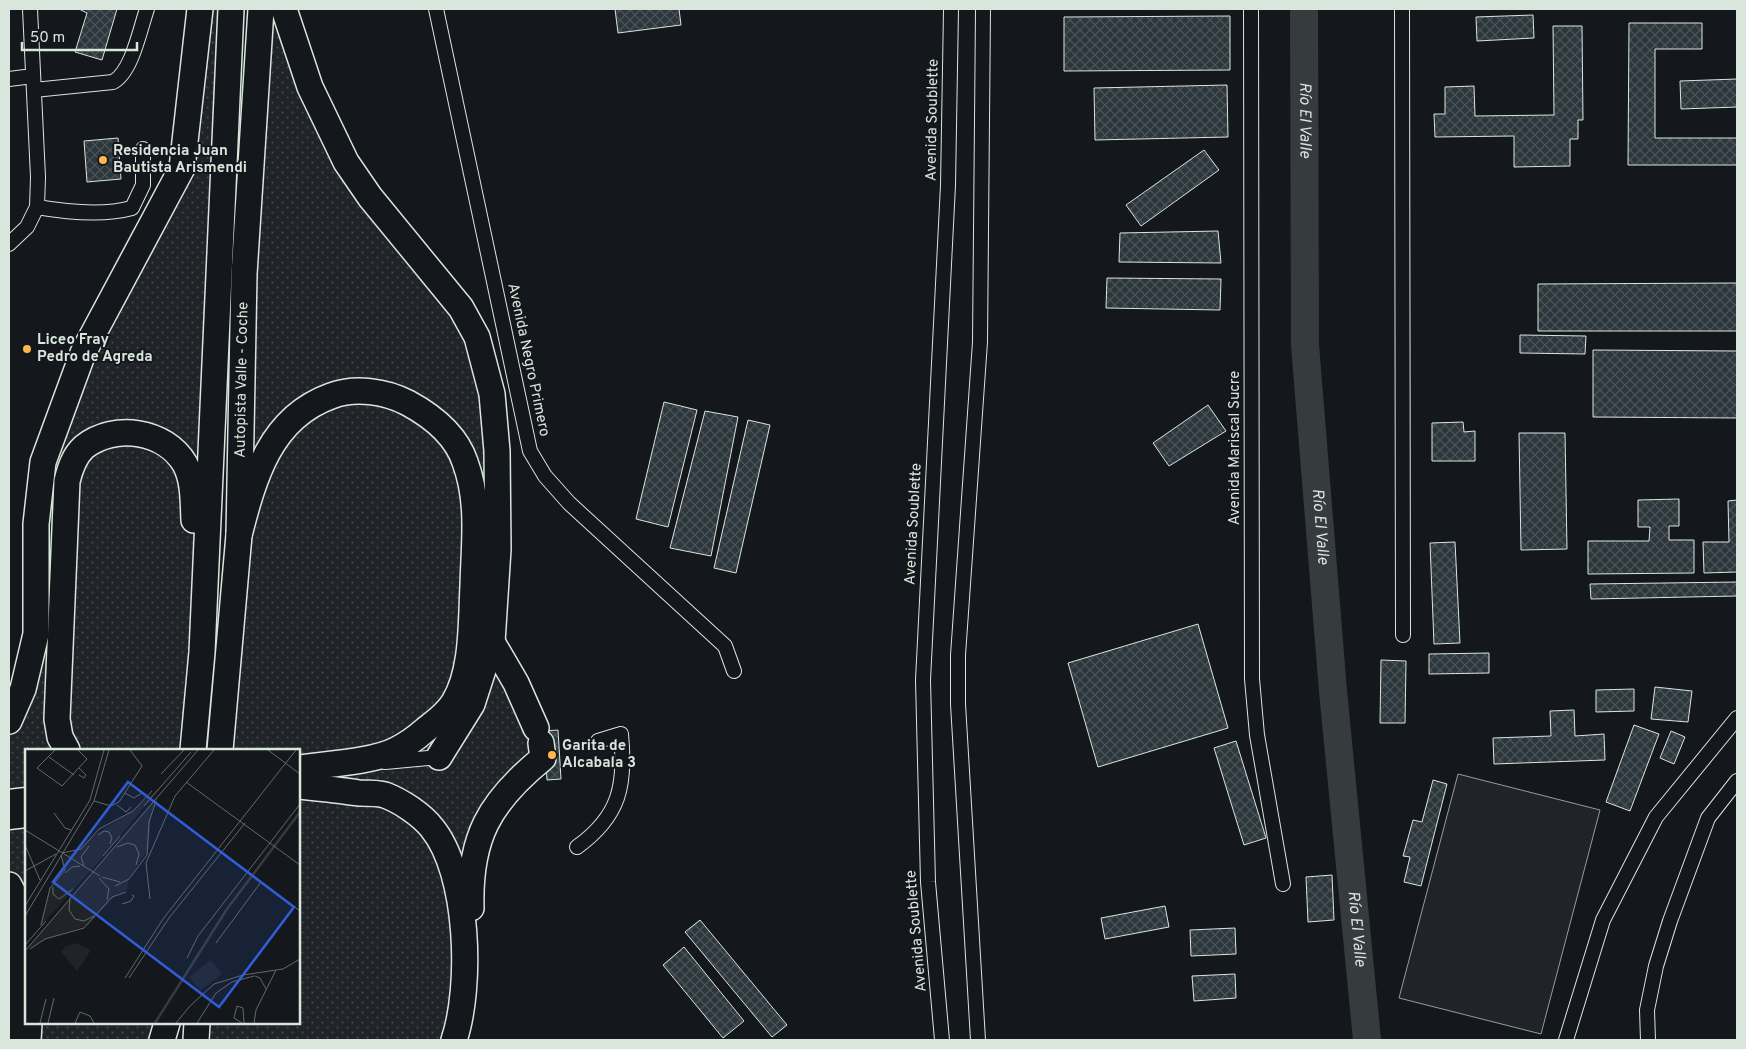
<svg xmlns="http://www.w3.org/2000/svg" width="1746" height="1049" font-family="Overpass,sans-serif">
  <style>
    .grass { fill: url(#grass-dots); stroke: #939e99 }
    .pitch { fill: #202428; stroke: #939e99 }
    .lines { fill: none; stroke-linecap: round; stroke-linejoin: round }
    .river { stroke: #363b3e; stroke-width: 28 }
    .building { fill: url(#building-cross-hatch); stroke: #d8e6dc }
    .minor-casing { stroke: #d8e6dc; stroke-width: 16 }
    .primary-casing { stroke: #d8e6dc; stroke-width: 25 }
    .motorway-casing { stroke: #d8e6dc; stroke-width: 28 }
    .minor { stroke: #14181c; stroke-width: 14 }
    .primary { stroke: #14181c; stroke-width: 22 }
    .motorway { stroke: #14181c; stroke-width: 25 }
    .poi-dot { fill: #ffb74d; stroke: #14181c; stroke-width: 2 }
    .labels { text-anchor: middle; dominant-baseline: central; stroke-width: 4; stroke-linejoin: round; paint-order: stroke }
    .street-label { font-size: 15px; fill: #d8e6dc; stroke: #14181c }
    .poi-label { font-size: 15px; font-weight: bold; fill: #d8e6dc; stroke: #14181c; text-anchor: start }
    .water-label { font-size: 16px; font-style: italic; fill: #d8e6dc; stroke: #14181c }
    .inset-river { fill: none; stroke: #363b3e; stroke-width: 2.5 }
    .inset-road { fill: none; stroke: #626a69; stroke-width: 1 }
    .view { fill: #305dd8; fill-opacity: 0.15; stroke: #305dd8; stroke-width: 2.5 }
    .inset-edge { fill: none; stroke: #d8e6dc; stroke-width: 2.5 }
  </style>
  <defs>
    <pattern id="grass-dots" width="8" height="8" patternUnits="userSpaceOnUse" patternTransform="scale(1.25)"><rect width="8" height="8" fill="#202428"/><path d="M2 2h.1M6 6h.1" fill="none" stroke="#404447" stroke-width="1.8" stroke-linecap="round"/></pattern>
    <pattern id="building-cross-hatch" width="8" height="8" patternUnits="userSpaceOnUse" patternTransform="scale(1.25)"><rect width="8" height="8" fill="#2c363c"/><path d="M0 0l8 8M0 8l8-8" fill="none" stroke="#4a5358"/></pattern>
  </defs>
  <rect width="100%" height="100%" fill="#14181c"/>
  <path class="grass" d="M200,9H231L193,750H26V1023H171L170,1040H9V721L23,689L43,462L182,168Z
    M261,9H284L310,87L488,374L492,642L541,743L481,832L465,1040H196L197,1023H299V750H220Z"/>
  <path class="pitch" d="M1458,774L1600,810L1541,1034L1399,998Z"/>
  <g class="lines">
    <path class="river" id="s1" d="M1304,9L1305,345L1333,691L1367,1040"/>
  </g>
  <path class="building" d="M79,9H117L102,60L75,52L87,13Z
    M615,9H679L681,25L618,33Z
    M1533,15L1534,38L1477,41L1476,17Z
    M1230,16V70L1064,71V17Z
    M1629,23H1702V49H1655V138H1737V165H1628Z
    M1553,26H1582L1583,120H1578V139H1570V166L1514,167V136L1435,137L1434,114H1445V87L1474,86L1475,116L1554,115Z
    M1737,79V107L1681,109L1680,81Z
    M1227,85L1228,137L1095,140L1094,88Z
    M118,138L121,179L87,182L84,141Z
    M1204,150L1219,170L1141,226L1126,205Z
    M1218,231L1221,263L1119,262L1120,233Z
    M1107,278L1221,279L1220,310L1106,308Z
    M1737,283V331H1538V284Z
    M1520,335L1586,336L1585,354L1520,353Z
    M1593,350L1737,351V418L1593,417Z
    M664,402L697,410L668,527L636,519Z
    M1208,405L1226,431L1169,466L1153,443Z
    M705,411L738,417L711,556L670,548Z
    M748,420L770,425L736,573L714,568Z
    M1463,422L1464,432L1475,431V461H1432V423Z
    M1519,433H1565L1567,549L1521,550Z
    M1679,499V526H1669V540H1694V573L1588,574V541H1649L1650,527H1638V500Z
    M1737,500V572L1704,573L1703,542H1729L1728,501Z
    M1455,542L1460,643L1434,644L1430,543Z
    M1737,582V596L1591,599L1590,584Z
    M1198,624L1228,728L1098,767L1068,663Z
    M1489,653V673L1429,674V654Z
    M1381,660L1406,661L1405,723H1380Z
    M1655,687L1692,691L1688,722L1651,719Z
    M1634,689V711L1596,712V690Z
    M1574,710L1575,736L1604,734L1605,760L1494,764L1493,738L1551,736L1550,711Z
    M1634,725L1659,734L1630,811L1606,802Z
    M558,730L561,779L547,780L544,731Z
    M1671,731L1685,737L1674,764L1660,758Z
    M1236,741L1266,838L1244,845L1214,748Z
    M1433,780L1447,784L1421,886L1404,882L1410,857L1403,856L1413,820L1422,822Z
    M1332,875L1334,920L1308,922L1306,877Z
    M1165,906L1169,927L1105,939L1101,918Z
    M700,920L787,1025L772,1037L685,932Z
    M1235,928L1236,954L1191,956L1190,930Z
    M684,947L744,1021L723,1038L663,965Z
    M1235,974L1236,998L1194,1001L1192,976Z"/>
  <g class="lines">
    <defs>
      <path id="minor" d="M436,9L530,451L545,476L569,503L725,646L734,671
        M1251,9L1252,679L1257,735L1283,884
        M1402,9L1403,635
        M9,79L33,76
        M34,90L113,82C132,72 140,29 147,9
        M37,207C66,212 103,216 132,208L143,185V149
        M9,244L27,227L37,207L38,177L30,9
        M385,762L439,757
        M577,847C620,816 626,785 621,734L598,741
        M942,1040L928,882L923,680L948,185L951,9
        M978,1040L958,704V655L980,342L983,9
        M1566,1040L1603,920L1656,817L1737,718
        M1648,1040L1647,1010L1656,966L1670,921L1708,818L1737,781"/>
      <path id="primary" d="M9,801L26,799
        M9,818L26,816"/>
      <g id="motorway">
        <path d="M284,9L310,87L346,162L370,197L461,308L477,337L492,394L497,451L498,549L492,642L472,704L439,757"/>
        <path d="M239,535C254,477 270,418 331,396C355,387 385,391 408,403C432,416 456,435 465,462C480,502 474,544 473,586C471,622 473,671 454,702C447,714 435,722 424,731C416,738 406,745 396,750C373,762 325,764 299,768"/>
        <path d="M492,642L516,683L536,728"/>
        <path d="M9,721L23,689L36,634V524L43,462L83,353L182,168L200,9"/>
        <path d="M67,750L60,737L57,719L67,481C70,469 74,456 84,447C114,423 165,430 185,464C194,481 193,501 194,520"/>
        <path d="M193,750L202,652L231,9"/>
        <path id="s2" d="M220,750L239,535L244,274L261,9"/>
        <path d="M299,786C319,788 339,790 359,793C367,793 378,793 385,795C401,801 422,815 432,828C469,873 472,987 454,1040"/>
        <path d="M9,885L19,904L20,931L9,1037"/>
        <path d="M471,908C469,838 489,802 543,758L541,743"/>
        <path d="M28,1040L29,1023"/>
        <path d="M162,1040L167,1023"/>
        <path d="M196,1040L197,1023"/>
      </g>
    </defs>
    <use href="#minor" class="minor-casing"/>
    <use href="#primary" class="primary-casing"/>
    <use href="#motorway" class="motorway-casing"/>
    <use href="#minor" class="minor"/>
    <use href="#primary" class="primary"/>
    <use href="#motorway" class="motorway"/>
  </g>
  <g class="poi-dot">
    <circle cx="103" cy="160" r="5"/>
    <circle cx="27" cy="349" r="5"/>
    <circle cx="552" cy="755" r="5"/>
  </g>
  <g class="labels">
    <g class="street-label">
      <text transform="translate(933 120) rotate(-89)">Avenida Soublette</text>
      <text transform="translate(528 360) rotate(78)">Avenida Negro Primero</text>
      <text stroke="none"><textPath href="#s2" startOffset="371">Autopista Valle - Coche</textPath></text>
      <text transform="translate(1235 448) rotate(-90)">Avenida Mariscal Sucre</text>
      <text transform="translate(914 524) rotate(-87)">Avenida Soublette</text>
      <text transform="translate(917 931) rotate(-95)">Avenida Soublette</text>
    </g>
    <g class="poi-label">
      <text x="113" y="151">Residencia Juan<tspan x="113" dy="17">Bautista Arismendi</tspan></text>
      <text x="37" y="340">Liceo Fray<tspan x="37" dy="17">Pedro de Agreda</tspan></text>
      <text x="562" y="746">Garita de<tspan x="562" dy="17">Alcabala 3</tspan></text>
    </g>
    <g class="water-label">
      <text stroke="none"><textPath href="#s1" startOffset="111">Río El Valle</textPath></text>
      <text stroke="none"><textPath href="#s1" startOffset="518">Río El Valle</textPath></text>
      <text stroke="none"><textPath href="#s1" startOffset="922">Río El Valle</textPath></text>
    </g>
  </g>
  <g transform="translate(25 749)">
    <rect width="275" height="275" fill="#14181c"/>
    <path d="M138,35L76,110L15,178L25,139L40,121L36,106L49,104L69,86L108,62ZM134,45L126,64L124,99L104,129L102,141L92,145L63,176L24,189L0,202Z" fill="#202428"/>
    <path d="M51,194L66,201L52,222L36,203L41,197ZM186,211L197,225L175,242L164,228Z" fill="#202428"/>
    <path class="inset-river" d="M130,274L202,160L275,63"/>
    <path class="inset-road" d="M30,1L12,19L37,37L62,10L53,1M243,1L275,25M24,8L49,26M136,25L159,1M54,26L59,29L61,26L54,19M161,33L275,116M100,44L109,49L117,44M69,52L86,57L94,53L117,17L105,1M92,56L101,63L106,58M119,57L166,3M29,64L40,79L46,81M0,81L75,127M73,86L79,82L84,83L87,89L85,95M0,96L15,131M92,98L103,94L110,96L114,105L111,116M37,104L56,100L74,80L108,62L127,42M78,107L95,87M59,117L56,108L64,97M0,122L31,105M222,123L275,162M40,124L47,118L55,117M77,128L95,133M74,129L84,140L82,151M90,137L104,130L122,106L124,73L131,52M28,138V145L34,150L48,140M45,149L44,161L50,170L59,172L69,167M125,150L121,114L150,47L189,1M97,155L106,152L109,147L107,146M0,157L65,51L79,1M0,167L69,52L84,1M16,176L25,139L40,121L36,106M191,194L236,133M0,196L21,172M5,200L20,190L59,179L87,148L101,143M0,202L173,1M162,209L173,187L275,55M230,227L235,229L241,240M100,229L138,170L271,1M104,229L144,169L220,74M15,274L21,250M23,274L29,249M50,274L55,263L65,267L69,274M151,274L165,257L189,235L218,226L258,220L275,210M172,274L191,244L207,233L229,227M217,274L209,269L212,257L218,259L219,274M229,274L231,261L251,221"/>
    <path class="view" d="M103,33L269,158L194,258L28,133Z"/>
    <rect width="275" height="275" class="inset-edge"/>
  </g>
  <rect width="1746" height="1049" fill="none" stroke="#d8e6dc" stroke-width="20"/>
  <path d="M22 42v8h115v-8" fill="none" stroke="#d8e6dc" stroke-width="2.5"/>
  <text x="30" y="42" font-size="15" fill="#d8e6dc" stroke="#14181c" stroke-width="4" paint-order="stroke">50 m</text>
</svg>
